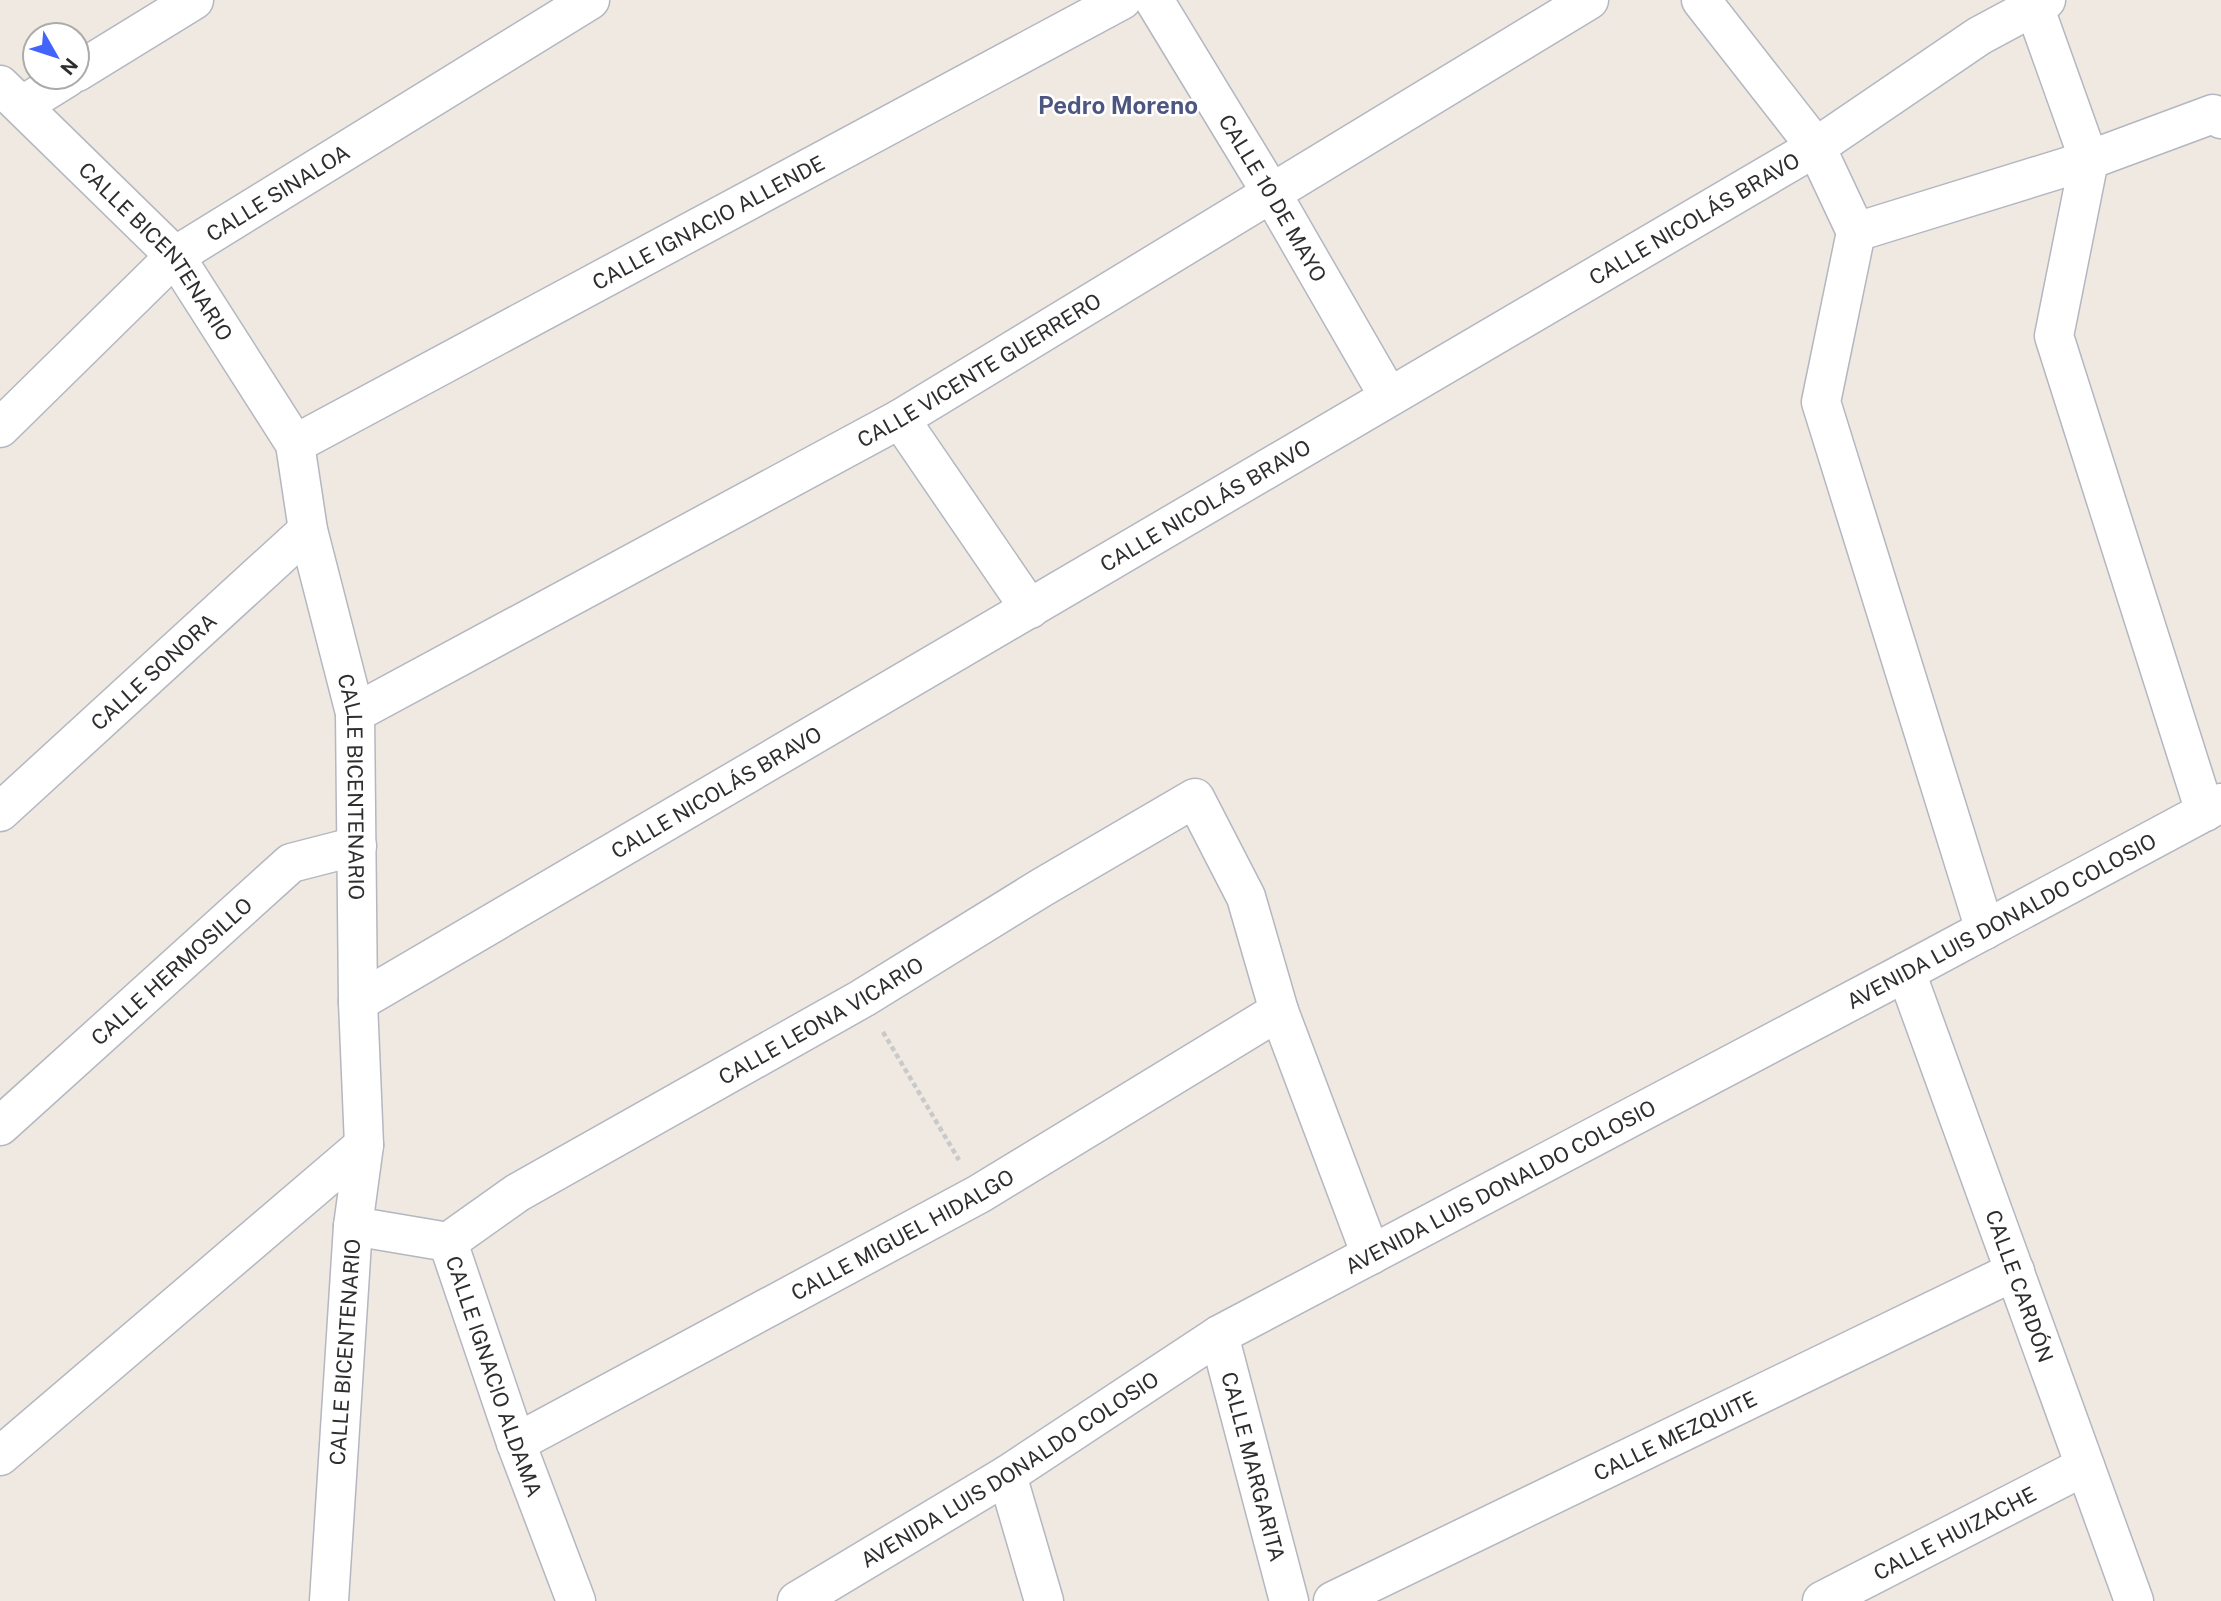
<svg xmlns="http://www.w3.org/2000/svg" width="2221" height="1601" font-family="'Public Sans',sans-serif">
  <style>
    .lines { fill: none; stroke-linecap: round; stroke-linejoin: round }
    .minor-casing { stroke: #b4b7c1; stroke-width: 41 }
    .path { stroke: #c9c9c9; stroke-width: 4.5; stroke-dasharray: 5 3.5; stroke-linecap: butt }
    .minor { stroke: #fff; stroke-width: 38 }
    .labels { text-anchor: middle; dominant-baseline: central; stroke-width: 5; stroke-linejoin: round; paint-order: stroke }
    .street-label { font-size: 21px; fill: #2e2e2e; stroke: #fff }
    .quarter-label { font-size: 24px; font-weight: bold; fill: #4d5680; stroke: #fff }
  </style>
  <rect width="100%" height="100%" fill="#efe9e1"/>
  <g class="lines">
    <defs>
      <g id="minor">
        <path id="s1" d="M1154,0L1272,194L1389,397"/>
        <path d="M1701,0L1816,147L1856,232L1821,402L1985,930"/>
        <path d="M2034,6L2089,160L2213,114L2221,119"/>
        <path d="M77,72L194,0"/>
        <path id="s2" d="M0,85L175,256L295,444L308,530L355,713L358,1002L364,1145L353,1226L329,1601"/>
        <path d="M23,105L68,77"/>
        <path d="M1856,232L2089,160L2054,336L2205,812"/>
        <path d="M900,419L1030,609"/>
        <path id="s3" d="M0,428L175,256L590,0"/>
        <path id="s4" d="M295,444L1122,0"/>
        <path id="s5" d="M355,713L900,419L1589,0"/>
        <path id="s6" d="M0,812L308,530"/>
        <path id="s7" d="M1906,972L2134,1601"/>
        <path id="s8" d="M358,1002L1816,147L1979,36L2046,0"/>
        <path id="s9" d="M0,1126L291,863L357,846"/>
        <path d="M353,1226L448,1242"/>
        <path id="s10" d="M448,1242L517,1193L863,998L1041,888L1195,798L1246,897L1279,1011L1371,1255"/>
        <path id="s11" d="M448,1242L516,1443L576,1601"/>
        <path id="s12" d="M1219,1335L1289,1601"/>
        <path id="s13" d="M516,1443L979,1194L1279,1011"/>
        <path d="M0,1456L364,1145"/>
        <path d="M1007,1475L1044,1601"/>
        <path id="s14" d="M797,1601L1007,1475L1219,1335L1906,972L2221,803"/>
        <path id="s15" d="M1333,1601L2015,1271"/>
        <path id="s16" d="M1822,1601L2085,1466"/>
      </g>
    </defs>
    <use href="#minor" class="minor-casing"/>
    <path class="path" d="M883,1032L959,1160"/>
    <use href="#minor" class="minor"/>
  </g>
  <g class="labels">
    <g class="street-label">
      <text stroke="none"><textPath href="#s3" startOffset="366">CALLE SINALOA</textPath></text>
      <text stroke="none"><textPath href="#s1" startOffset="231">CALLE 10 DE MAYO</textPath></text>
      <text stroke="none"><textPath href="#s8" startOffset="1549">CALLE NICOLÁS BRAVO</textPath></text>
      <text stroke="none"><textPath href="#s4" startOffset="469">CALLE IGNACIO ALLENDE</textPath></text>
      <text stroke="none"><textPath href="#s2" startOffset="229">CALLE BICENTENARIO</textPath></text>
      <text stroke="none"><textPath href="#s5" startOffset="712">CALLE VICENTE GUERRERO</textPath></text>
      <text stroke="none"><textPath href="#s8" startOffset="982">CALLE NICOLÁS BRAVO</textPath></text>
      <text stroke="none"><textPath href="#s6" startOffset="208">CALLE SONORA</textPath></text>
      <text stroke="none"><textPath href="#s2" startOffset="817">CALLE BICENTENARIO</textPath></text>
      <text stroke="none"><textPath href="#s8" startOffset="415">CALLE NICOLÁS BRAVO</textPath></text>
      <text stroke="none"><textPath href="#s14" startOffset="1384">AVENIDA LUIS DONALDO COLOSIO</textPath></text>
      <text stroke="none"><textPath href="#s9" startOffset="231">CALLE HERMOSILLO</textPath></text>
      <text stroke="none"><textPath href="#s10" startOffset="434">CALLE LEONA VICARIO</textPath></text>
      <text stroke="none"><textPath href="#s14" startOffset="817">AVENIDA LUIS DONALDO COLOSIO</textPath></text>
      <text stroke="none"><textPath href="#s13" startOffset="439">CALLE MIGUEL HIDALGO</textPath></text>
      <text stroke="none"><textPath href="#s7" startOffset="334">CALLE CARDÓN</textPath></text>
      <text transform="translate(345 1352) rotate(-86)">CALLE BICENTENARIO</text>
      <text stroke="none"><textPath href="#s11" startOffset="142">CALLE IGNACIO ALDAMA</textPath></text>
      <text stroke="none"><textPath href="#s15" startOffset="380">CALLE MEZQUITE</textPath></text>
      <text stroke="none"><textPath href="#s12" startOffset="136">CALLE MARGARITA</textPath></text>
      <text stroke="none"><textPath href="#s14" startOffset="250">AVENIDA LUIS DONALDO COLOSIO</textPath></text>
      <text stroke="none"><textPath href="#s16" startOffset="149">CALLE HUIZACHE</textPath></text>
    </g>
    <g class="quarter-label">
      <text x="1118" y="105">Pedro Moreno</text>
    </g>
  </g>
  <g transform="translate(56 56) rotate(129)"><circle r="33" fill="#ffffff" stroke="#ababab" stroke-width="2"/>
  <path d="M0-5L12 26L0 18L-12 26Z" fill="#4264fb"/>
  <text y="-10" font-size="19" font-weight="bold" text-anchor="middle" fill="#2e2e2e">N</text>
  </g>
</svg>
